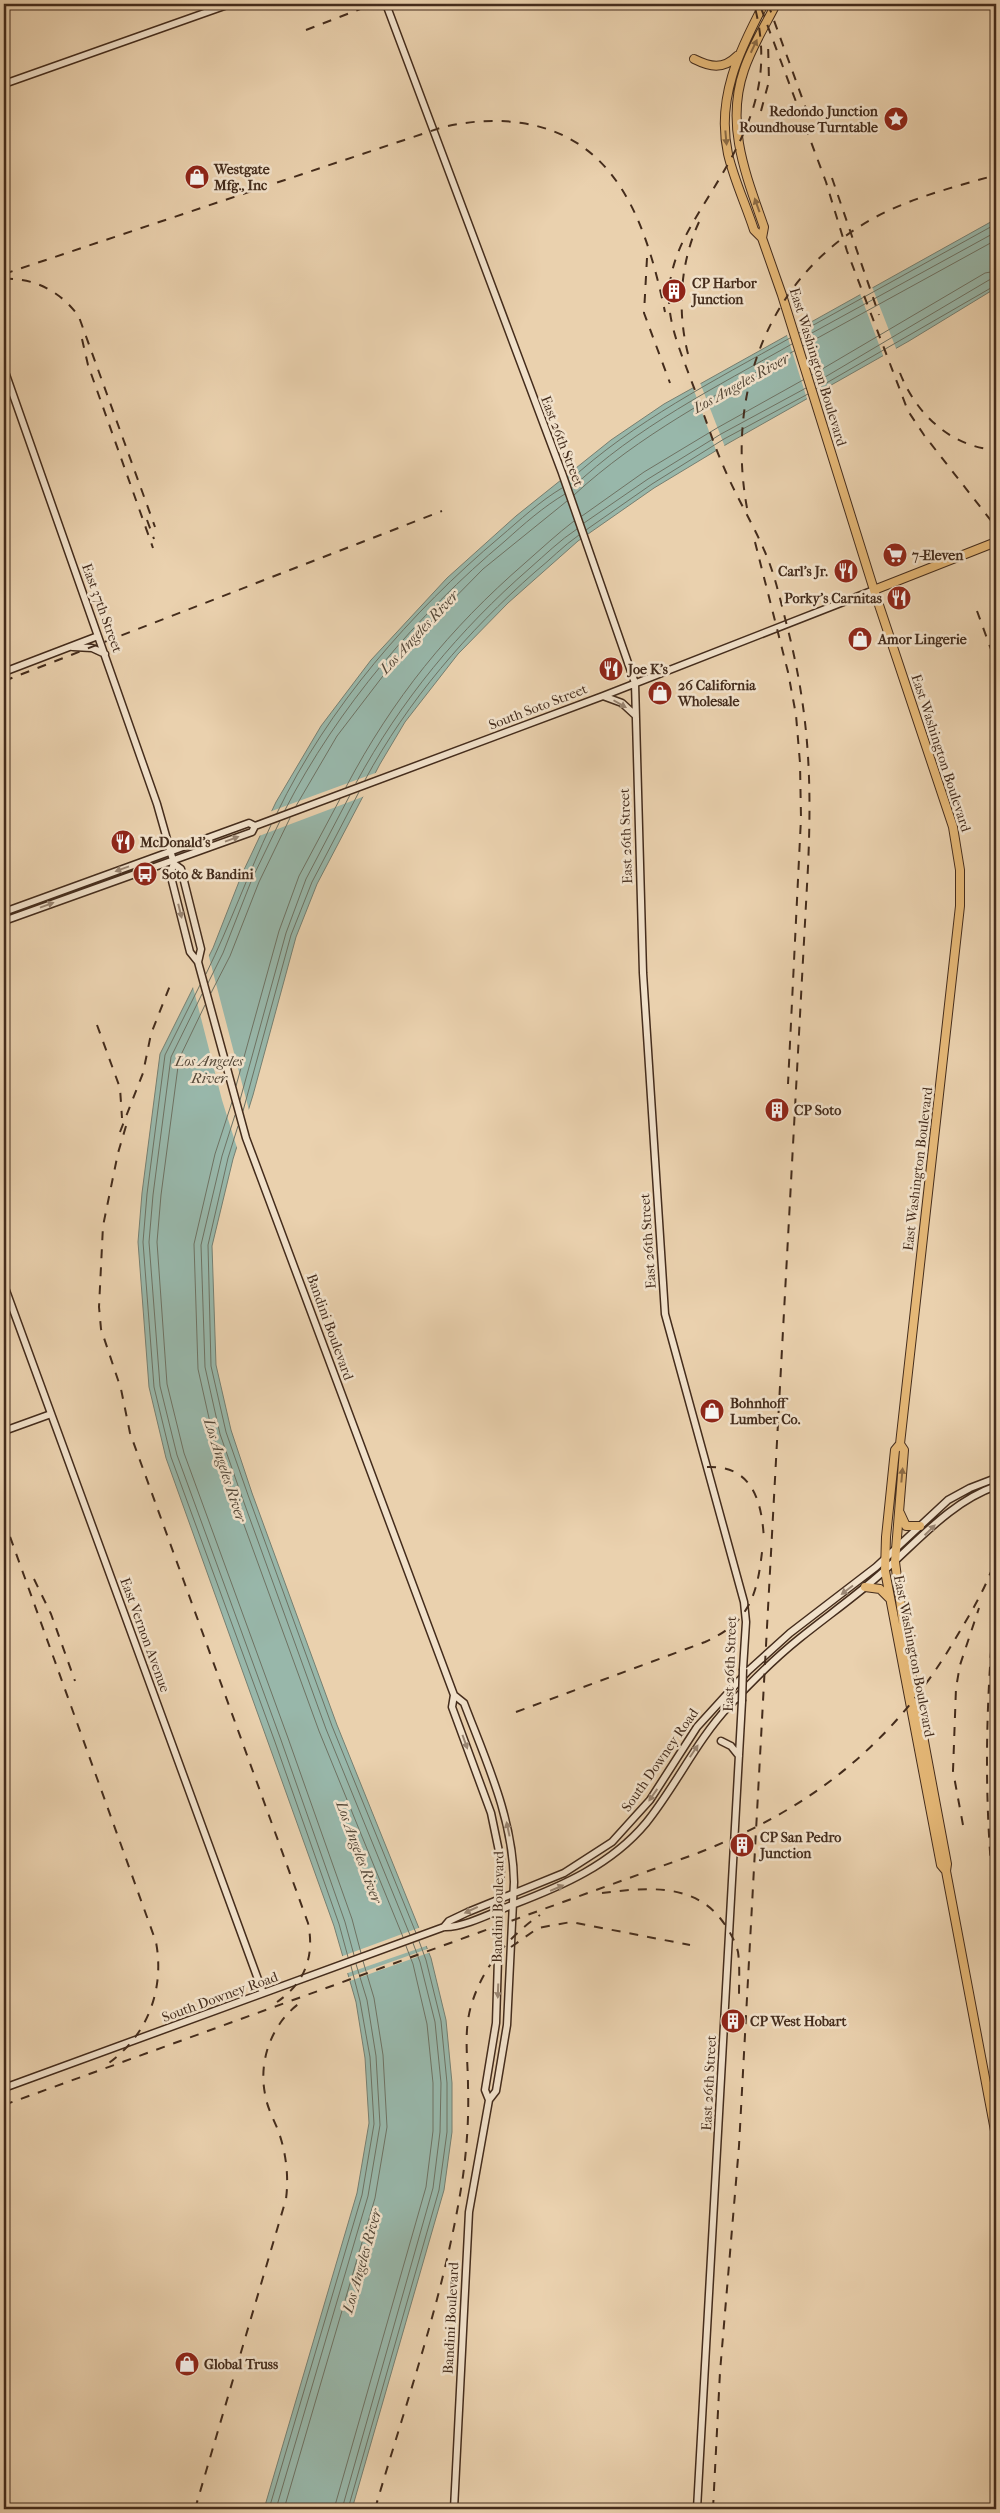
<svg xmlns="http://www.w3.org/2000/svg" width="1000" height="2513" font-family="'IM FELL French Canon',serif">
  <style>
    .water { fill: #98b7aa; stroke: #767f71 }
    .pier { fill: #ead1ae }
    .lines { fill: none; stroke-linecap: round; stroke-linejoin: round }
    .shore { stroke: #6e7263; stroke-width: 1 }
    .secondary-casing { stroke: #442c1c; stroke-width: 9 }
    .primary-casing { stroke: #442c1c; stroke-width: 10 }
    .secondary { stroke: #f1e1ca; stroke-width: 6 }
    .primary { stroke: #e5b877; stroke-width: 8 }
    .rail { stroke: #442c1c; stroke-width: 2; stroke-dasharray: 9 9; stroke-linecap: butt }
    .secondary-bridge-casing { stroke: #442c1c; stroke-width: 9; stroke-linecap: butt }
    .secondary-bridge { stroke: #f1e1ca; stroke-width: 6 }
    .oneway { fill: #8c6b45 }
    .oneway2 { fill: #9a8673 }
    .labels { text-anchor: middle; dominant-baseline: central; stroke-width: 5; stroke-linejoin: round; paint-order: stroke }
    .poi-label { font-size: 14px; font-weight: bold; fill: #442c1c; stroke: #f1e1ca; text-anchor: start }
    .street-label { font-size: 14px; fill: #442c1c; stroke: #f1e1ca }
    .water-label { font-size: 15px; font-style: italic; fill: #554838; stroke: #f1e1ca }
  </style>
  <rect width="100%" height="100%" fill="#ead1ae"/>
  <filter id="stains"><feTurbulence type="fractalNoise" baseFrequency=".004" numOctaves="4"/><feColorMatrix values="0 0 0 0 .2 0 0 0 0 .09 0 0 0 0 .02 0 0 0 .5 -.17"/></filter>
  <radialGradient id="worn" r=".72"><stop offset=".6" stop-color="#630" stop-opacity="0"/><stop offset="1" stop-color="#630" stop-opacity=".3"/></radialGradient>
  <path class="water" d="M996,219V288L909,341L727,444L654,488L578,541L508,603L458,654L405,722L380,764L317,884L296,937L253,1095L233,1159L212,1246L216,1365L231,1430L252,1493L337,1725L431,1958L446,2020L452,2083V2132L444,2190L352,2509H264L357,2193L369,2123L365,2058L356,2002L334,1926L166,1458L149,1387L138,1242L142,1193L160,1054L213,948L242,874L276,802L321,726L371,660L447,578L516,516L611,440L664,404Z"/>
  <path class="pier" d="M871,284L897,351L884,358L859,291Z
    M801,323L823,393L808,402L786,332Z
    M699,380L725,447L717,453L692,385Z
    M378,772L365,796L259,836L269,812Z
    M208,953L250,1114L238,1151L222,1100L192,983Z
    M421,1927L429,1945L345,1974L340,1957Z
    M430,1948L431,1952L347,1982L346,1978Z"/>
  <g class="lines">
    <path class="shore" d="M799,333L996,224
      M801,339L996,232
      M803,346L996,240
      M812,375L985,273L996,271
      M815,383L989,280L996,278
      M816,389L996,285
      M569,481C634,421 714,381 790,338
      M572,488C636,427 716,387 792,344
      M574,495C639,435 718,394 794,351
      M582,516L644,472L717,428L803,380
      M584,523L648,479L721,434L806,388
      M586,530L652,484L724,439L808,394
      M365,780C408,700 467,632 535,572C550,560 563,546 579,535
      M356,783C401,700 459,630 530,568C545,555 560,540 577,529
      M346,787C393,698 449,629 525,563C541,549 557,534 574,521
      M296,806L337,736L386,672L424,629L483,569L567,501
      M285,810C338,707 417,615 505,541C524,524 543,507 565,494
      M277,813C328,707 411,612 500,537C520,520 540,501 562,488
      M206,974C230,925 248,874 271,825
      M208,983L223,953L252,879L280,821
      M200,985L165,1055L147,1194L143,1242L154,1387L171,1457L275,1742L339,1924L348,1957
      M211,993L230,956L259,882L290,818
      M202,994L171,1057L153,1195L149,1242L160,1386L177,1455L281,1740L345,1922L354,1955
      M205,1005L179,1059L161,1195L157,1242L167,1384L184,1453L288,1738L352,1919L361,1953
      M236,1086L279,931L299,876L340,799
      M240,1100L286,933L306,879L350,795
      M232,1102L215,1154L194,1244L198,1369L213,1436L235,1500L319,1731L403,1937
      M243,1111L291,935L312,882L359,792
      M235,1115L222,1156L201,1245L205,1367L220,1434L242,1497L326,1729L410,1935
      M238,1126L228,1158L208,1245L211,1366L226,1432L248,1495L332,1726L416,1933
      M269,2509L362,2195L374,2124L370,2057L360,2001L351,1966
      M276,2509L368,2196L380,2125L376,2056L367,2000L356,1964
      M284,2509L375,2198L387,2127L383,2055L374,1998L363,1961
      M334,2509L426,2187L433,2131V2083L427,2024L413,1964L406,1946
      M342,2509L433,2188L440,2132L441,2083L435,2022L420,1962L413,1943
      M348,2509L439,2190L447,2132V2083L441,2021L426,1960L419,1941"/>
    <defs>
      <path id="secondary" d="M386,4L562,473L635,683L643,973L665,1314L744,1602L746,1622L743,1669
        M4,84L230,4
        M4,369L157,804L174,864L170,873L190,952L198,962L246,1138L454,1695L452,1707L491,1813L501,1861L496,2023L485,2090L489,2100
        M73,647L92,648L105,654
        M4,672L98,636
        M603,696L622,703L635,715
        M174,864L181,869L201,949L198,962
        M4,912L249,823L255,826L603,696L874,590
        M4,921L252,832L255,826
        M4,1285L263,1993
        M4,1431L51,1414
        M721,1741L731,1746L739,1756
        M444,1927L449,1921L468,1912L564,1873L612,1842L650,1800L697,1727L748,1671L790,1633L876,1567L948,1500L970,1488L996,1478
        M4,2088L444,1927C463,1928 494,1912 512,1905C562,1886 611,1865 646,1823C676,1786 696,1741 729,1706C751,1682 775,1658 800,1638C826,1617 853,1598 877,1577C916,1544 948,1503 996,1486
        M454,2509L469,2212L489,2100L496,2091L507,2025L514,1882C513,1818 486,1761 464,1703L454,1695
        M697,2509L742,1701"/>
      <path id="primary" d="M764,4C739,51 716,99 728,154C734,180 746,205 754,230L762,238L782,295L874,590L953,827L960,870V906L900,1444L904,1450L895,1562L906,1645L947,1864L946,1871L996,2136
        M694,59C710,67 723,70 737,56
        M762,238L764,227C746,175 725,125 744,70C752,46 765,26 776,4
        M874,590L996,542
        M900,1444L895,1450L886,1537L885,1571L941,1865L946,1871
        M900,1513L906,1526H920
        M865,1587L880,1589L889,1598"/>
    </defs>
    <use href="#secondary" class="secondary-casing"/>
    <use href="#primary" class="primary-casing"/>
    <use href="#secondary" class="secondary"/>
    <use href="#primary" class="primary"/>
    <path class="rail" d="M768,4L808,114
      M761,8L826,182L847,251L908,411L924,435L996,527
      M306,30L373,4
      M761,111L769,81L768,42
      M832,178L879,315
      M647,258L644,313L670,383
      M4,274L440,128C467,121 495,119 522,123C619,138 647,227 665,312
      M4,279C33,277 62,292 79,317L155,527
      M82,339L88,365L153,548
      M688,354C677,311 680,263 699,222
      M900,373C916,414 951,447 996,450
      M747,508C726,394 767,278 872,219C910,198 954,187 996,175
      M147,520L154,539
      M755,542L788,672L796,715L800,763L801,818L788,1084
      M977,611L996,663
      M4,681L442,511
      M97,1025L120,1088L122,1118
      M126,1126L118,1153L103,1226L99,1307L101,1329L121,1389L130,1433L308,1923C315,1956 305,1983 277,2002
      M120,1132L143,1073L151,1034L171,983
      M707,1467C753,1465 762,1502 764,1540
      M4,1520L156,1942C165,1990 147,2037 106,2065
      M990,1575L996,1556
      M34,1579L51,1614L75,1681
      M996,1595C985,1701 983,1809 996,1914
      M516,1712L705,1642C753,1621 758,1590 763,1543
      M995,1783L996,1710
      M963,1825L953,1771L956,1688L960,1665L979,1608
      M602,1893C643,1888 691,1882 720,1918C728,1928 735,1940 738,1952C740,1966 739,1981 739,1995
      M511,1947L538,1928L571,1922L690,1945
      M4,2105L698,1853C812,1808 894,1744 957,1636C970,1614 983,1593 992,1569
      M195,2509L286,2199C289,2176 286,2152 278,2130C273,2118 267,2107 265,2094C258,2059 273,2020 304,2000
      M375,2509C407,2399 446,2290 463,2176C467,2146 469,2116 468,2086C468,2058 463,2030 472,2003C483,1967 509,1936 540,1915
      M713,2509L720,2372L739,2146L808,867C812,778 809,710 786,622C780,599 775,575 765,552C753,524 737,498 725,470C712,441 703,410 691,380C682,355 670,329 669,301C668,264 685,235 704,204C745,138 776,85 754,4"/>
    <defs>
      <path id="secondary-bridge" d="M742,1701L743,1669"/>
    </defs>
    <use href="#secondary-bridge" class="secondary-bridge-casing"/>
    <use href="#secondary-bridge" class="secondary-bridge"/>
  </g>
  <defs><path id="oneway-solid" d="M-6-.8H1V-3.2L6.5 0L1 3.2V.8H-6Z" transform="scale(1.25)"/></defs>
  <g class="oneway">
    <use href="#oneway-solid" transform="translate(754 46) rotate(-65)"/>
    <use href="#oneway-solid" transform="translate(726 138) rotate(85)"/>
    <use href="#oneway-solid" transform="translate(757 205) rotate(-110)"/>
    <use href="#oneway-solid" transform="translate(902 1475) rotate(-85)"/>
  </g>
  <g class="oneway2">
    <use href="#oneway-solid" transform="translate(620 704) rotate(30)"/>
    <use href="#oneway-solid" transform="translate(232 839) rotate(-20)"/>
    <use href="#oneway-solid" transform="translate(122 869) rotate(160)"/>
    <use href="#oneway-solid" transform="translate(47 905) rotate(-20)"/>
    <use href="#oneway-solid" transform="translate(180 911) rotate(76)"/>
    <use href="#oneway-solid" transform="translate(930 1530) rotate(-44)"/>
    <use href="#oneway-solid" transform="translate(847 1590) rotate(143)"/>
    <use href="#oneway-solid" transform="translate(465 1742) rotate(70)"/>
    <use href="#oneway-solid" transform="translate(694 1751) rotate(-56)"/>
    <use href="#oneway-solid" transform="translate(653 1795) rotate(125)"/>
    <use href="#oneway-solid" transform="translate(508 1829) rotate(-102)"/>
    <use href="#oneway-solid" transform="translate(557 1888) rotate(-23)"/>
    <use href="#oneway-solid" transform="translate(471 1910) rotate(155)"/>
    <use href="#oneway-solid" transform="translate(498 1991) rotate(92)"/>
  </g>
  <defs>
    <symbol id="sight-disc" viewBox="-11 -11 22 22"><circle r="9.5" fill="#8f2418" stroke="#f1e1ca"/><path d="M0-6L1.8-2.2L6-1.7L2.9 1.2L3.7 5.4L0 3.3L-3.7 5.4L-2.9 1.2L-6-1.7L-1.8-2.2Z" fill="#fff"/></symbol>
    <symbol id="shop-disc" viewBox="-11 -11 22 22"><circle r="9.5" fill="#8f2418" stroke="#f1e1ca"/><path d="M-5-2.5h2.3a2.7 3.5 0 0 1 5.4 0H5L5.5 6h-11ZM-1.5-2.5h3a1.5 2.3 0 0 0-3 0Z" fill="#fff"/></symbol>
    <symbol id="building-disc" viewBox="-11 -11 22 22"><circle r="9.5" fill="#8f2418" stroke="#f1e1ca"/><path d="M-4-6H4V6H1V3H-1V6H-4ZM-2.5-4.3h1.7v1.8h-1.7ZM.8-4.3h1.7v1.8H.8ZM-2.5-1h1.7V.8h-1.7ZM.8-1h1.7V.8H.8Z" fill="#fff"/></symbol>
    <symbol id="supermarket-disc" viewBox="-11 -11 22 22"><circle r="9.5" fill="#8f2418" stroke="#f1e1ca"/><path d="M-6-5.5h2.5l.6 2H6L4.5 2H-2.5L-4.4-4H-6ZM-1.5 3.2a1.3 1.3 0 1 0 .1 0ZM3 3.2a1.3 1.3 0 1 0 .1 0Z" fill="#fff"/></symbol>
    <symbol id="restaurant-disc" viewBox="-11 -11 22 22"><circle r="9.5" fill="#8f2418" stroke="#f1e1ca"/><path d="M-5-6h1v4h1v-4h1v4h1v-4h1v5L-1.5 .5V6h-2V.5L-5-1ZM5-6V6H3V1.5H1.5Q1.5-4 5-6Z" fill="#fff"/></symbol>
    <symbol id="bus-disc" viewBox="-11 -11 22 22"><circle r="9.5" fill="#8f2418" stroke="#f1e1ca"/><path d="M-5-6H5V4H4V6H2V4H-2V6H-4V4H-5ZM-3.5-4V0h7V-4ZM-3.5 1.2v1.5H-2V1.2ZM2 1.2v1.5H3.5V1.2Z" fill="#fff"/></symbol>
  </defs>
  <g fill-rule="evenodd">
    <use href="#sight-disc" x="882" y="105" width="28" height="28"/>
    <use href="#shop-disc" x="183" y="163" width="28" height="28"/>
    <use href="#building-disc" x="660" y="277" width="28" height="28"/>
    <use href="#supermarket-disc" x="881" y="541" width="28" height="28"/>
    <use href="#restaurant-disc" x="832" y="557" width="28" height="28"/>
    <use href="#restaurant-disc" x="885" y="584" width="28" height="28"/>
    <use href="#shop-disc" x="846" y="625" width="28" height="28"/>
    <use href="#restaurant-disc" x="597" y="655" width="28" height="28"/>
    <use href="#shop-disc" x="646" y="679" width="28" height="28"/>
    <use href="#restaurant-disc" x="109" y="828" width="28" height="28"/>
    <use href="#bus-disc" x="131" y="860" width="28" height="28"/>
    <use href="#building-disc" x="763" y="1096" width="28" height="28"/>
    <use href="#shop-disc" x="698" y="1397" width="28" height="28"/>
    <use href="#building-disc" x="728" y="1831" width="28" height="28"/>
    <use href="#building-disc" x="719" y="2007" width="28" height="28"/>
    <use href="#shop-disc" x="173" y="2350" width="28" height="28"/>
  </g>
  <g class="labels">
    <g class="poi-label">
      <text x="878" y="111" text-anchor="end">Redondo Junction<tspan x="878" dy="16">Roundhouse Turntable</tspan></text>
      <text x="214" y="169">Westgate<tspan x="214" dy="16">Mfg., Inc</tspan></text>
      <text x="692" y="283">CP Harbor<tspan x="692" dy="16">Junction</tspan></text>
      <text x="912" y="555">7-Eleven</text>
      <text x="828" y="571" text-anchor="end">Carl's Jr.</text>
      <text x="882" y="598" text-anchor="end">Porky's Carnitas</text>
      <text x="878" y="639">Amor Lingerie</text>
      <text x="628" y="669">Joe K's</text>
      <text x="678" y="685">26 California<tspan x="678" dy="16">Wholesale</tspan></text>
      <text x="140" y="842">McDonald's</text>
      <text x="162" y="874">Soto &amp; Bandini</text>
      <text x="794" y="1110">CP Soto</text>
      <text x="730" y="1403">Bohnhoff<tspan x="730" dy="16">Lumber Co.</tspan></text>
      <text x="760" y="1837">CP San Pedro<tspan x="760" dy="16">Junction</tspan></text>
      <text x="750" y="2021">CP West Hobart</text>
      <text x="204" y="2364">Global Truss</text>
    </g>
    <g class="street-label">
      <text transform="translate(818 367) rotate(73)">East Washington Boulevard</text>
      <text transform="translate(562 441) rotate(69)">East 26th Street</text>
      <text transform="translate(102 608) rotate(70)">East 37th Street</text>
      <text transform="translate(538 707) rotate(-21)">South Soto Street</text>
      <text transform="translate(941 753) rotate(72)">East Washington Boulevard</text>
      <text transform="translate(626 836) rotate(-92)">East 26th Street</text>
      <text transform="translate(918 1169) rotate(-83)">East Washington Boulevard</text>
      <text transform="translate(648 1241) rotate(-94)">East 26th Street</text>
      <text transform="translate(330 1327) rotate(70)">Bandini Boulevard</text>
      <text transform="translate(145 1635) rotate(70)">East Vernon Avenue</text>
      <text transform="translate(914 1656) rotate(79)">East Washington Boulevard</text>
      <text transform="translate(730 1664) rotate(-88)">East 26th Street</text>
      <text transform="translate(660 1760) rotate(-55)">South Downey Road</text>
      <text transform="translate(498 1907) rotate(-89)">Bandini Boulevard</text>
      <text transform="translate(220 1997) rotate(-20)">South Downey Road</text>
      <text transform="translate(709 2083) rotate(-87)">East 26th Street</text>
      <text transform="translate(451 2318) rotate(-87)">Bandini Boulevard</text>
    </g>
    <g class="water-label">
      <text transform="translate(741 383) rotate(-29)">Los Angeles River</text>
      <text transform="translate(419 632) rotate(-47)">Los Angeles River</text>
      <text x="209" y="1061">Los Angeles<tspan x="209" dy="17">River</tspan></text>
      <text transform="translate(225 1470) rotate(72)">Los Angeles River</text>
      <text transform="translate(359 1852) rotate(70)">Los Angeles River</text>
      <text transform="translate(362 2261) rotate(-74)">Los Angeles River</text>
    </g>
  </g>
  <rect width="1000" height="2513" fill="none" stroke="#ead1ae" stroke-width="20"/>
  <rect x="5" y="5" width="990" height="2503" fill="none" stroke="#442c1c" stroke-width="2.5"/>
  <rect x="10" y="10" width="980" height="2493" fill="none" stroke="#442c1c"/>
  <rect width="100%" height="100%" filter="url(#stains)"/>
  <rect width="100%" height="100%" fill="url(#worn)"/>
</svg>
